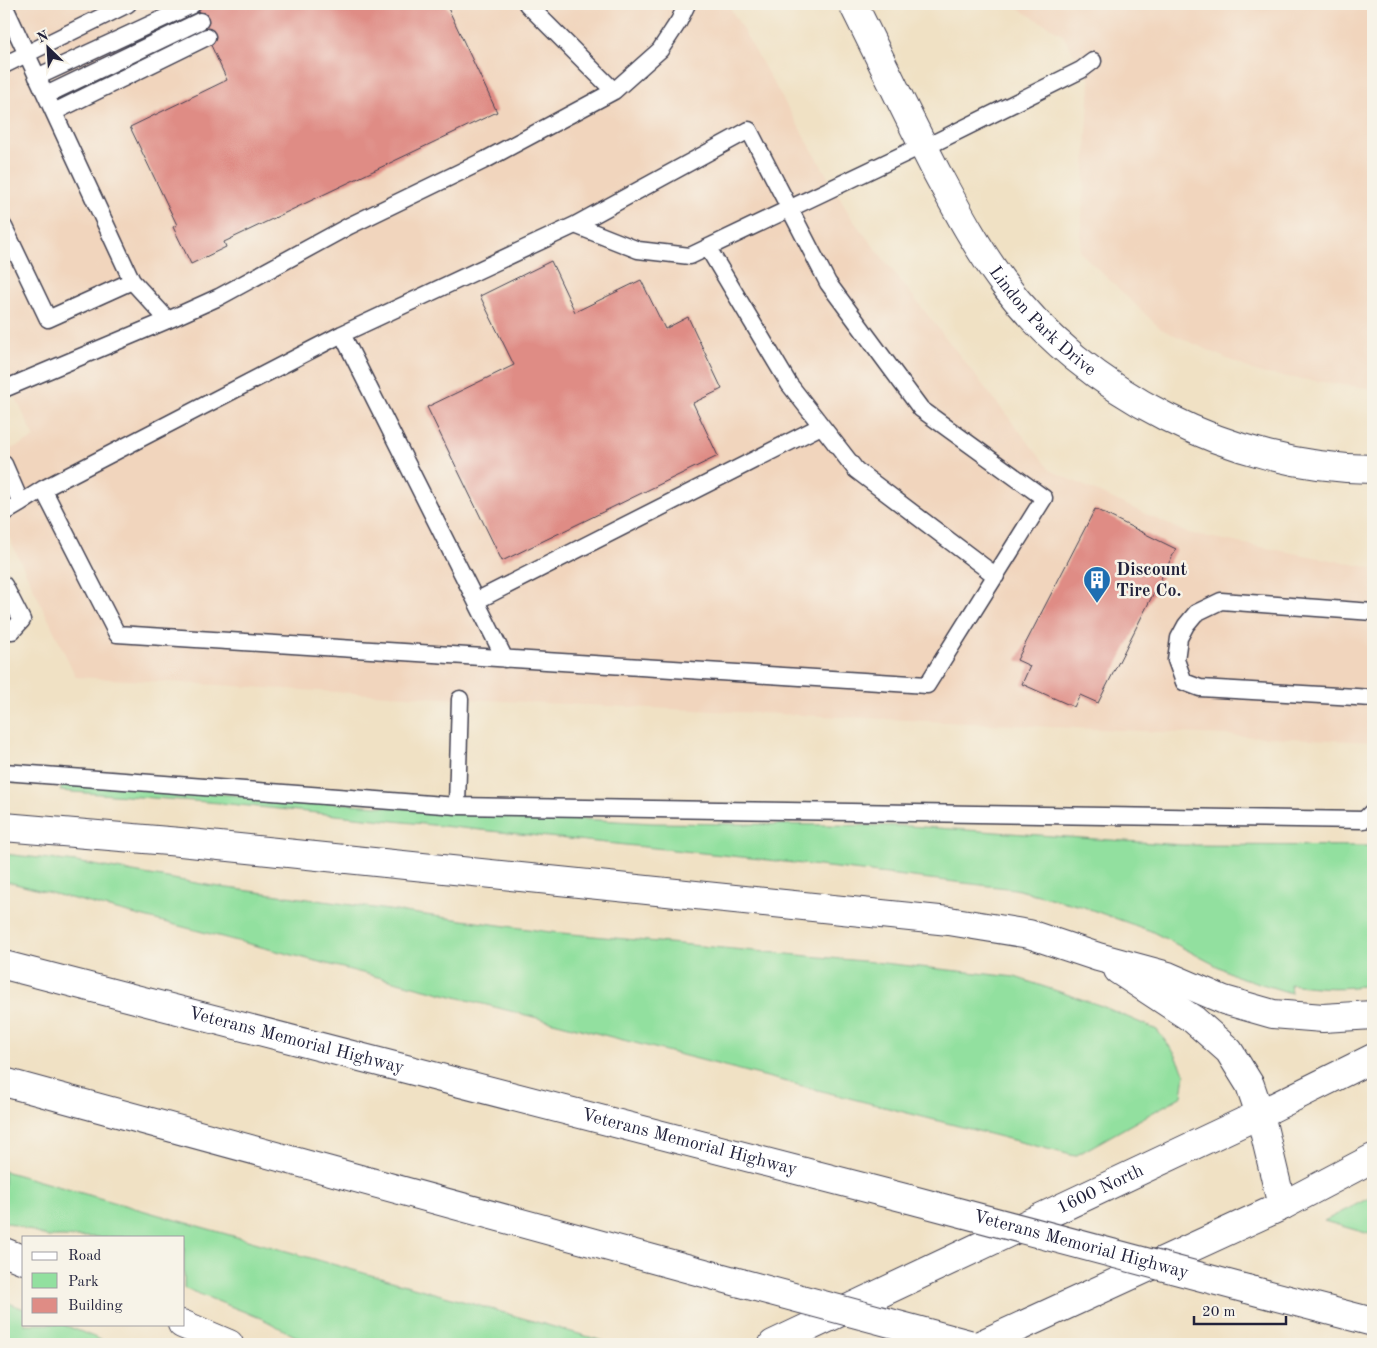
<svg xmlns="http://www.w3.org/2000/svg" width="1377" height="1348" font-family="'Old Standard TT',serif">
  <style>
    .built { fill: #f1d5bd }
    .green { fill: #92e09f; stroke: #5a816d }
    .building { fill: #df8c85 }
    .lines { fill: none; stroke-linecap: round; stroke-linejoin: round }
    .lane-casing { stroke: #413f50; stroke-width: 19 }
    .secondary-casing { stroke: #413f50; stroke-width: 30 }
    .highway-casing { stroke: #413f50; stroke-width: 30 }
    .lane { stroke: #fff; stroke-width: 16 }
    .secondary { stroke: #fff; stroke-width: 28 }
    .highway { stroke: #fff; stroke-width: 28 }
    .highway-bridge-casing { stroke: #413f50; stroke-width: 30; stroke-linecap: butt }
    .highway-bridge { stroke: #fff; stroke-width: 28 }
    .labels { text-anchor: middle; dominant-baseline: central; stroke-width: 5; stroke-linejoin: round; paint-order: stroke }
    .street-label { font-size: 18px; fill: #22223b; stroke: #f7f3e8 }
    .poi-label { font-size: 18px; font-weight: bold; fill: #22223b; stroke: #f7f3e8; text-anchor: start }
  </style>
  <rect width="100%" height="100%" fill="#f7f3e8"/>
  <filter id="ink" filterUnits="userSpaceOnUse"><feTurbulence type="fractalNoise" baseFrequency=".02" numOctaves="2"/><feDisplacementMap in="SourceGraphic" scale="10" xChannelSelector="R" yChannelSelector="G"/><feConvolveMatrix kernelMatrix="1 2 1 2 8 2 1 2 1" color-interpolation-filters="sRGB"/></filter>
  <filter id="wash" filterUnits="userSpaceOnUse"><feTurbulence type="fractalNoise" baseFrequency=".0096" numOctaves="4" result="noise"/><feDisplacementMap in="SourceGraphic" scale="20" xChannelSelector="R" yChannelSelector="G"/><feGaussianBlur stdDeviation="1.12" result="paint"/><feColorMatrix in="noise" values="0 0 0 0 0 0 0 0 0 0 0 0 0 0 0 0 0 1.4 0 .05"/><feComposite in="paint" operator="in"/></filter>
  <g filter="url(#wash)">
    <rect width="100%" height="100%" fill="#f0e1c4"/>
    <path class="built" d="M4,4H728L852,219L1050,470L1187,533L1373,568V742L460,699L76,677L4,527V452L35,438L4,373Z
      M1010,4H1373V389L1259,373L1161,329L1080,252L1090,81L1062,34Z"/>
    <path class="green" d="M64,782L456,812L653,823L909,826L1182,845L1373,846V984C1345,990 1318,988 1290,984L1291,993L1236,976L1151,931L1081,906L1015,889L751,858L220,803L60,791Z
      M4,854L76,862L213,886L550,932L873,962L1015,977L1102,1006L1157,1030L1175,1054L1185,1074L1182,1096L1075,1156L4,881Z
      M4,1171L614,1344H310L263,1319L184,1288V1237H48L4,1221Z
      M1373,1196V1235L1324,1221Z
      M4,1301L24,1309V1324H62L111,1344H23L4,1336Z"/>
    <g id="blocks">
      <path class="building" d="M192,4H446L497,112L224,242L226,247L191,264L173,227L177,225L130,127L227,80Z
        M551,261L575,312L641,280L665,329L688,317L722,389L693,403L718,456L502,561L427,407L514,365L480,296Z
        M1095,509L1176,549L1098,703L1080,695L1074,707L1022,684L1030,666L1017,660Z"/>
    </g>
  </g>
  <g filter="url(#ink)">
    <use href="#blocks" fill-opacity="0" stroke="#413f50" stroke-width="1"/>
    <g class="lines">
      <defs>
        <path id="lane" d="M527,4L614,91
          M4,5L132,281L168,320L219,297L349,226L487,159L614,91L660,50L679,21L687,4
          M4,65L128,4
          M37,77L192,5
          M46,95L200,21
          M54,112L207,37
          M924,148L1081,70L1093,61
          M4,227L48,319L132,281
          M708,248L789,384L856,470L996,576
          M342,334L505,659
          M4,389L168,320
          M4,464L21,503L4,513
          M43,489L117,634L927,685L1044,498L921,409L828,283L749,130L575,225
          M21,503L43,489L342,334L575,225L638,250L690,256L923,145
          M4,585L22,620L12,631L4,630
          M476,601L821,426
          M1373,612L1221,601L1196,613L1186,625L1179,638L1176,660L1184,682L1200,688L1373,698
          M4,772L457,806L1364,820L1373,811
          M457,806L460,699"/>
        <g id="secondary">
          <path id="s1" d="M853,4C881,60 908,117 937,173C957,210 976,246 1001,280C1085,394 1233,468 1373,469"/>
          <path id="s2" d="M773,1344L1260,1114L1373,1058"/>
          <path d="M982,1344L1282,1206L1373,1158"/>
        </g>
        <g id="highway">
          <path d="M4,827L180,842L949,921L1029,934L1098,957L1168,976L1224,1000L1273,1014L1323,1018L1373,1015"/>
          <path id="s3" d="M4,965L909,1199"/>
          <path d="M1118,970L1194,1020L1229,1051L1250,1085L1260,1114L1282,1206"/>
          <path d="M4,1082L741,1283"/>
          <path d="M4,1252L24,1260"/>
          <path d="M1247,1289L1373,1322"/>
          <path d="M182,1324L229,1344"/>
        </g>
      </defs>
      <use href="#lane" class="lane-casing"/>
      <use href="#secondary" class="secondary-casing"/>
      <use href="#highway" class="highway-casing"/>
      <use href="#lane" class="lane"/>
      <use href="#secondary" class="secondary"/>
      <use href="#highway" class="highway"/>
      <defs>
        <g id="highway-bridge">
          <path id="s4" d="M909,1199L1247,1289"/>
          <path d="M741,1283L969,1344"/>
        </g>
      </defs>
      <use href="#highway-bridge" class="highway-bridge-casing"/>
      <use href="#highway-bridge" class="highway-bridge"/>
    </g>
  </g>
  <defs>
    <symbol id="building-pin" viewBox="-11 -11 22 30"><path d="M0 17L-7.5 6A9.5 9.5 0 1 1 7.5 6Z" fill="#1f6fb2" stroke="#f7f3e8"/><path d="M-4-6H4V6H1V3H-1V6H-4ZM-2.5-4.3h1.7v1.8h-1.7ZM.8-4.3h1.7v1.8H.8ZM-2.5-1h1.7V.8h-1.7ZM.8-1h1.7V.8H.8Z" fill="#fff"/></symbol>
  </defs>
  <g fill-rule="evenodd">
    <use href="#building-pin" x="1081" y="564" width="32" height="43"/>
  </g>
  <g class="labels">
    <g class="street-label">
      <text stroke="none"><textPath href="#s1" startOffset="372">Lindon Park Drive</textPath></text>
      <text stroke="none"><textPath href="#s3" startOffset="302">Veterans Memorial Highway</textPath></text>
      <text stroke="none"><textPath href="#s3" startOffset="708">Veterans Memorial Highway</textPath></text>
      <text stroke="none"><textPath href="#s2" startOffset="362">1600 North</textPath></text>
      <text stroke="none"><textPath href="#s4" startOffset="178">Veterans Memorial Highway</textPath></text>
    </g>
    <g class="poi-label">
      <text x="1116" y="570">Discount<tspan x="1116" dy="21">Tire Co.</tspan></text>
    </g>
  </g>
  <rect width="1377" height="1348" fill="none" stroke="#f7f3e8" stroke-width="20"/>
  <rect x="22" y="1236" width="162" height="90" fill="#f7f3e8" stroke="#a29fa3"/>
  <rect x="32" y="1252" width="25" height="8" fill="#ffffff" stroke="#a29fa3"/>
  <text x="68" y="1260" font-size="15" fill="#22223b">Road</text>
  <rect x="32" y="1273" width="25" height="15" fill="#92e09f" stroke="#a29fa3"/>
  <text x="68" y="1286" font-size="15" fill="#22223b">Park</text>
  <rect x="32" y="1298" width="25" height="15" fill="#df8c85" stroke="#a29fa3"/>
  <text x="68" y="1310" font-size="15" fill="#22223b">Building</text>
  <g transform="translate(48 48) rotate(335)" stroke="#f7f3e8" stroke-width="4" paint-order="stroke">
  <path d="M0-4L9 19L0 12L-9 19Z" fill="#22223b"/>
  <text y="-8" font-size="14" font-weight="bold" text-anchor="middle" fill="#22223b">N</text>
  </g>
  <path d="M1194 1316v8h92v-8" fill="none" stroke="#22223b" stroke-width="2.5"/>
  <text x="1202" y="1316" font-size="15" fill="#22223b" stroke="#f7f3e8" stroke-width="4" paint-order="stroke">20 m</text>
</svg>
